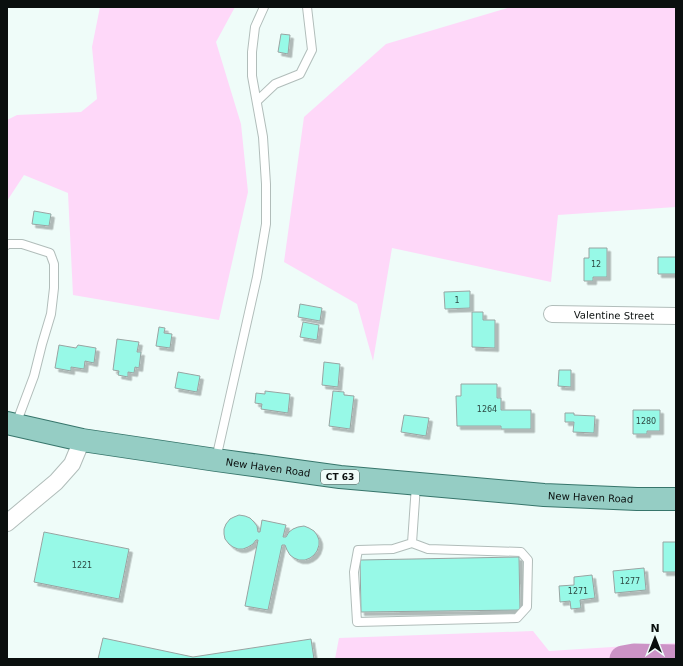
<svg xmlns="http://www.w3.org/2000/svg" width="683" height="666" font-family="'DejaVu Sans',sans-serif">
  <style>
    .green { fill: #fed8f9 }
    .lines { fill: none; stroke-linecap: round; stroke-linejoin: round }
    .river { stroke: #cc93c6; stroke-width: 27 }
    .building { fill: #97f9e7; stroke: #99a4a2; filter: url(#shadow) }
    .service-casing { stroke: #b1bdba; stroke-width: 10 }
    .minor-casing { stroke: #b1bdba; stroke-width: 18 }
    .primary-casing { stroke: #37756b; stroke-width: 24 }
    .service { stroke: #fff; stroke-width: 8 }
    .minor { stroke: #fff; stroke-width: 16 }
    .primary { stroke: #95cdc4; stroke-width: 22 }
    .labels { text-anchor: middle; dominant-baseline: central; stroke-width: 4; stroke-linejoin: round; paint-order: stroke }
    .number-label { font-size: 8px; fill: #2d4a44 }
    .shield { fill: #effcf9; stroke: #4f5654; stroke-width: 1 }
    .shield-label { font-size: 9px; font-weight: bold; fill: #0a0f0e }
    .street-label { font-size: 10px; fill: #0a0f0e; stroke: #effcf9 }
  </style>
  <defs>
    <filter id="shadow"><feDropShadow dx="3.5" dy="3.5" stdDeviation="0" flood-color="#0004"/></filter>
  </defs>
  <rect width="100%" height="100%" fill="#effcf9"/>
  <path class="green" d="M100,7H235L216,42L241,124L248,192L219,320L73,295L68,193L24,175L7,201V120L17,115L81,112L97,99L92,47Z
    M511,7H676V207L558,215L551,282L392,248L373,361L357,304L284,262L304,117L386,44Z
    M533,631L549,651L676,643V659H335L339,638Z"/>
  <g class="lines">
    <path class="river" d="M623,659L634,657L676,658"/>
  </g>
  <path class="building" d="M281,34L290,35L288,54L278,52Z
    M34,211L51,214L49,226L32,224Z
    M589,248H607V277H593V281H584V258H589Z
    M658,257H676V274H658Z
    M470,291V308L445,309L444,292Z
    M300,304L322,308L320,321L298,317Z
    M472,312H483V320H495V348L472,347Z
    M303,322L319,325L317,340L300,337Z
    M159,327L165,328L164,333L172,334L170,348L156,346Z
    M117,339L139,342L137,352H141L139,368L135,367L134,373L128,372V377L118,375L119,371L113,370Z
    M59,345L76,348L78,345L96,348L94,363L85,361L84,369L71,367V371L55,368Z
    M324,362L340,364L338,387L322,385Z
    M559,370H571V387L558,386Z
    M178,372L200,376L197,392L175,388Z
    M461,384H497V398H501V410H531V429H501V426H457L456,396H461Z
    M265,391L290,394L288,413L261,409L262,404L255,403L256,393L265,394Z
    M333,391L344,392V395L354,396L350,429L329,426Z
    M633,410H660V431H647V434H633Z
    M565,413H574V415L595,416L594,433L573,432L574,422H565Z
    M404,415L429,418L426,436L401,432Z
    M239,515L245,516L250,518L254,522L257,526L258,532H260L262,520L286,525L283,537H286L289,532L293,529L298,527L304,526L309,528L314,531L317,535L319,540V545L317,551L314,555L310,558L305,560H299L294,558L290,555L287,550L285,545H282L268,610L245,606L258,540H256L253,544L248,547L243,549H238L233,547L229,544L225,539L224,534V529L226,524L230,519L234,517Z
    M44,532L129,549L119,599L34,582Z
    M663,542H676V572H663Z
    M519,557L520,610L361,612L360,560Z
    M644,568L646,590L615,593L613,571Z
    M592,575L595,598L580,600L581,608L571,609L570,601L560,602L559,586L574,585V577Z
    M103,638L193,657L311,639L314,659H98Z"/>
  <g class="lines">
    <defs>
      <path id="service" d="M257,101L275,84L300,74L312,50L307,7
        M7,245L8,244H22L50,253L54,264V288L51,314L42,344L34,376L16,424
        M216,459L257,277L266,224V184L263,137L252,76V52L255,27L264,7
        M412,543L428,549L521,552L528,560L527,607L517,618L357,622L354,572L358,550L393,549Z
        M412,543L416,485"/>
      <g id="minor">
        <path id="s1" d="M552,314L676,316"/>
        <path d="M7,523L56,482L72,464L82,440"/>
      </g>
      <g id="primary">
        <path id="s2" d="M7,423L82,440L216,460L340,477L544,495L637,499H676"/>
      </g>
    </defs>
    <use href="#service" class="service-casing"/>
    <use href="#minor" class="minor-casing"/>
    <use href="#primary" class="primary-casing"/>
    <use href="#service" class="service"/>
    <use href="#minor" class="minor"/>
    <use href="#primary" class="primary"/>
  </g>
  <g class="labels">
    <g class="number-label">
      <text x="596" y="264">12</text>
      <text x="457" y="300">1</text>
      <text x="487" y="409">1264</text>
      <text x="646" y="421">1280</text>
      <text x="82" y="565">1221</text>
      <text x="630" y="581">1277</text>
      <text x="578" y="591">1271</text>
    </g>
    <rect class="shield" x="321" y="470" width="38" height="14" rx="3"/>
    <g class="shield-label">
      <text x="340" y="477">CT 63</text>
    </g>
    <g class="street-label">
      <text stroke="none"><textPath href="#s1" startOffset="62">Valentine Street</textPath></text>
      <text stroke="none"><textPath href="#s2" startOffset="265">New Haven Road</textPath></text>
      <text stroke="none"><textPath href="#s2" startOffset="589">New Haven Road</textPath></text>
    </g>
  </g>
  <rect width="683" height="666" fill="none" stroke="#0a0f0e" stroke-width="16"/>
  <g transform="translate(655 638)" stroke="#effcf9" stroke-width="3" paint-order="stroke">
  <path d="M0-3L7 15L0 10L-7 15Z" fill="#0a0f0e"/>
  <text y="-6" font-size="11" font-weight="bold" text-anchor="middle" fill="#0a0f0e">N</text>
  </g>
</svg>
